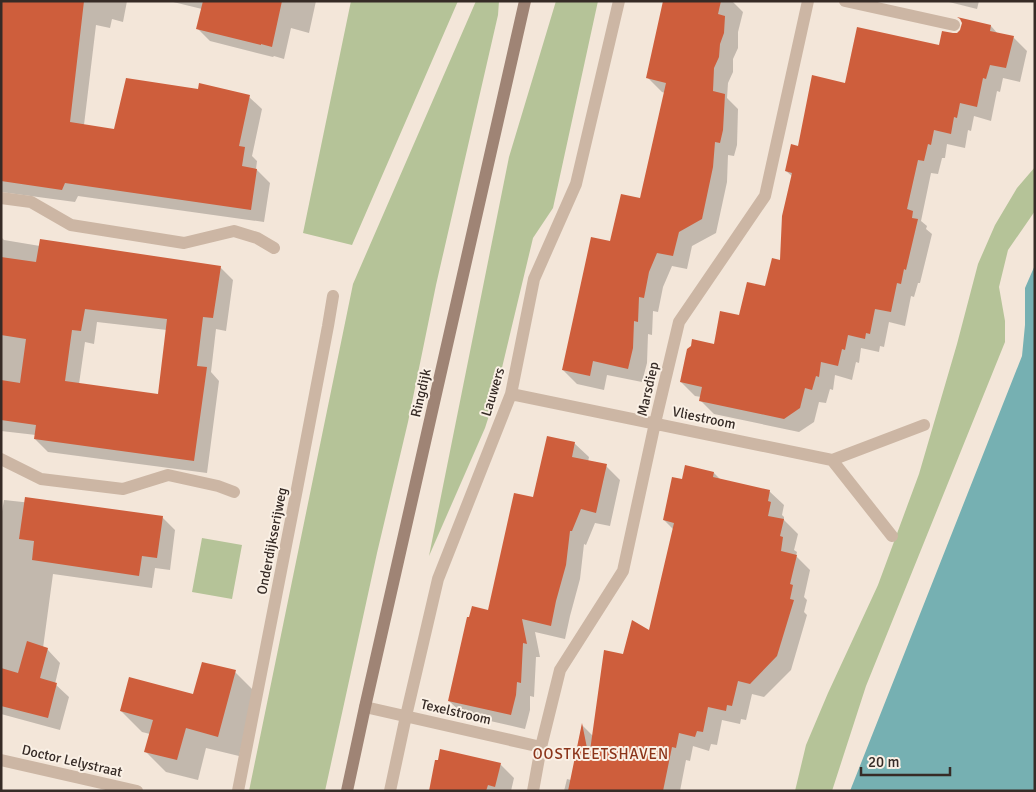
<svg xmlns="http://www.w3.org/2000/svg" width="1036" height="792" font-family="Signika,sans-serif">
  <style>
    .green { fill: #b5c398 }
    .water { fill: #76b0b2 }
    .shadow { fill: #0003; fill-rule: evenodd }
    .building { fill: #ce5e3c; fill-rule: evenodd }
    .lines { fill: none; stroke-linecap: round; stroke-linejoin: round }
    .street { stroke: #ccb6a4; stroke-width: 12 }
    .secondary { stroke: #9f8475; stroke-width: 12 }
    .labels { text-anchor: middle; dominant-baseline: central; stroke-width: 4; stroke-linejoin: round; paint-order: stroke }
    .street-label { font-size: 14px; fill: #362b26; stroke: #faf0e5 }
    .neighbourhood-label { font-size: 15px; letter-spacing: 1px; fill: #8b341a; stroke: #faf0e5 }
  </style>
  <rect width="100%" height="100%" fill="#f3e6d9"/>
  <path class="green" d="M351,1H458L352,245L303,233Z
    M476,1H499L498,15L436,285L408,422L377,553L325,791H249L353,284Z
    M556,1H598L553,208L533,238L495,397L485,428L429,556L509,157Z
    M1035,167V211L1008,250L999,287L1005,321V342L866,686L832,791H795L806,745L828,693L878,585L919,474L957,344L978,264L995,225L1017,188Z
    M202,538L242,545L232,599L192,592Z"/>
  <path class="water" d="M1035,265V791H850L1022,356L1025,325V288Z"/>
  <path class="shadow" d="M1,1H127L123,22L112,19L110,28L96,25L84,125L115,130L249,97L262,109L252,156L257,161L256,169L270,183L264,222L78,196L75,202L1,192Z
    M169,1H316L309,33L291,28L284,59L274,56L273,57L210,41L198,29L202,9Z
    M664,1H732L743,12L738,32V48L733,59V72L728,83L727,98L738,109L737,145L734,156L728,155L727,182L716,233L692,246L687,269L672,266L663,287L658,312L653,311L652,335L648,334L647,363L642,382L607,375L604,390L577,384L563,370L611,242L641,200L665,93L662,92L648,78Z
    M945,1H979L977,9Z
    M961,20L991,26L998,34L1013,37L1027,51L1020,82L1003,78L1000,92L997,91L991,121L974,116L971,131L968,130L965,148L947,144L945,158H942L938,174L931,173L921,221L927,226L926,229L932,234L920,283H918L914,297L911,296L905,326L889,322L884,347L880,346L879,352L861,348L859,363L856,362L852,380L835,375L833,390L830,389L826,403L819,402L814,422L799,432L714,414L700,400L701,397L695,396L681,382L766,288L781,261L793,177L786,171L799,147L846,84L940,47L961,31L963,23Z
    M1,237L4,240L40,246L220,267L233,280L226,331L216,329L211,372L219,381L207,473L48,452L35,439L36,435L1,431ZM97,322L167,330L159,396L79,384L85,342L94,344Z
    M574,443L589,457L588,462L606,466L620,480L610,526L595,523L586,545L584,544L580,579L570,616L565,639L535,632L540,657H536L534,697L530,696V710L525,729L464,715L449,701L489,612L534,499Z
    M714,473L721,480L769,491L784,505L782,515L784,517V520L798,534L794,550L797,552L796,556L810,570L804,597L807,600L804,612L807,615L791,670L764,697L752,694L746,720L741,719L740,724L722,720L717,745L711,744L709,751L693,746L690,761L686,760L680,791H564L567,779L571,780L582,725L593,736L624,656L650,632L674,530L664,520L683,481Z
    M4,500L162,517L175,530L170,570L155,568L152,588L53,574L43,648L47,649L60,663L55,684L69,697L60,730L1,714V517Z
    M235,672L255,692L239,756L206,748L198,780L166,772L145,751L150,734L142,732L121,711L194,695Z
    M500,764L514,778L511,791H430Z"/>
  <path class="building" d="M1,1H84L70,122L114,129L126,78L198,89L199,83L250,95L239,146L245,147L242,166L257,169L251,210L65,183L62,190L1,181Z
    M203,1H282L272,47L261,44V45L196,29Z
    M663,1H721L718,14L725,16L724,33L720,44L719,57L714,68L713,91L725,94L723,130L720,143L715,142L713,167L702,219L679,232L673,256L657,253L649,272L644,298L639,297L638,322L634,321L633,348L628,369L593,361L590,376L562,370L591,237L610,241L621,194L640,198L666,83L646,78Z
    M957,17L991,25L990,31L1014,36L1006,68L990,65L986,79L983,78L977,107L960,103L957,118L954,117L951,134L934,130L931,145L928,144L924,161L918,160L907,209L913,211L912,218L918,219L906,270L904,269L901,284L897,283L891,312L875,309L870,334L866,333L865,339L848,335L845,350L842,349L838,366L821,362L819,377L816,376L812,390L805,388L800,408L784,419L699,401L702,387L680,382L687,349L691,346L692,339L714,344L720,311L739,315L747,282L765,286L772,258L780,260L782,216L792,173L785,171L791,144L798,146L812,75L845,83L857,27L939,45L942,31L953,33H957L960,30L962,23L960,19Z
    M40,239L221,266L213,318L203,317L197,366L207,367L194,461L34,439L36,425L1,420V380L20,383L26,339L1,335V257L36,262ZM85,309L167,319L158,394L65,381L72,330L81,331Z
    M547,436L575,442L572,457L607,464L596,513L581,509L572,531H570L566,565L556,601L551,626L522,619L527,644L523,643L521,683L517,682L516,695L511,715L448,701L467,617H469L472,606L488,610L514,493L533,497Z
    M685,465L714,472L713,477L770,490L768,501L771,502L768,516L784,519L780,536L783,537L781,551L797,555L790,584L793,585L790,599L794,600L777,656L750,684L738,681L732,706L727,705L726,711L708,707L703,732L697,731L695,737L679,733L676,748L672,747L663,791H568L582,723L589,758L604,650L623,654L632,620L649,630L674,523L663,520L672,477L682,479Z
    M25,497L163,516L157,558L142,556L139,576L32,560L34,541L19,539Z
    M27,641L48,648L40,678L57,683L48,718L1,706V668L18,673Z
    M202,662L236,670L218,737L186,728L177,760L144,752L153,720L120,711L129,677L193,694Z
    M440,749L501,763L495,787L488,785L486,791H429L435,760H438Z"/>
  <g class="lines">
    <path class="street" d="M845,1L954,25
      M1,198L31,202L71,225L184,243L234,231L257,238L274,248
      M511,394L832,460L892,536
      M1,459L41,479L123,489L168,475L218,486L234,492
      M832,460L924,425
      M365,707L541,747
      M1,760L137,791
      M238,791L297,489L328,326L333,296
      M390,791L406,716L438,579L511,394L534,279L576,184L619,1
      M533,791L541,747L560,670L623,571L655,423L679,322L765,196L808,1"/>
    <path class="secondary" d="M347,791L365,707L525,1"/>
  </g>
  <g class="labels">
    <g class="street-label">
      <text transform="translate(648 389) rotate(-77)">Marsdiep</text>
      <text transform="translate(493 392) rotate(-73)">Lauwers</text>
      <text transform="translate(421 393) rotate(-77)">Ringdijk</text>
      <text transform="translate(704 418) rotate(12)">Vliestroom</text>
      <text transform="translate(272 541) rotate(-79)">Onderdijkserijweg</text>
      <text transform="translate(456 712) rotate(13)">Texelstroom</text>
      <text transform="translate(72 761) rotate(13)">Doctor Lelystraat</text>
    </g>
    <g class="neighbourhood-label">
      <text x="601" y="754">OOSTKEETSHAVEN</text>
    </g>
  </g>
  <rect width="1036" height="792" fill="none" stroke="#362b26" stroke-width="5"/>
  <path d="M861 767v8h89v-8" fill="none" stroke="#362b26" stroke-width="2.5"/>
  <text x="868" y="767" font-size="15" fill="#362b26" stroke="#faf0e5" stroke-width="4" paint-order="stroke">20 m</text>
</svg>
